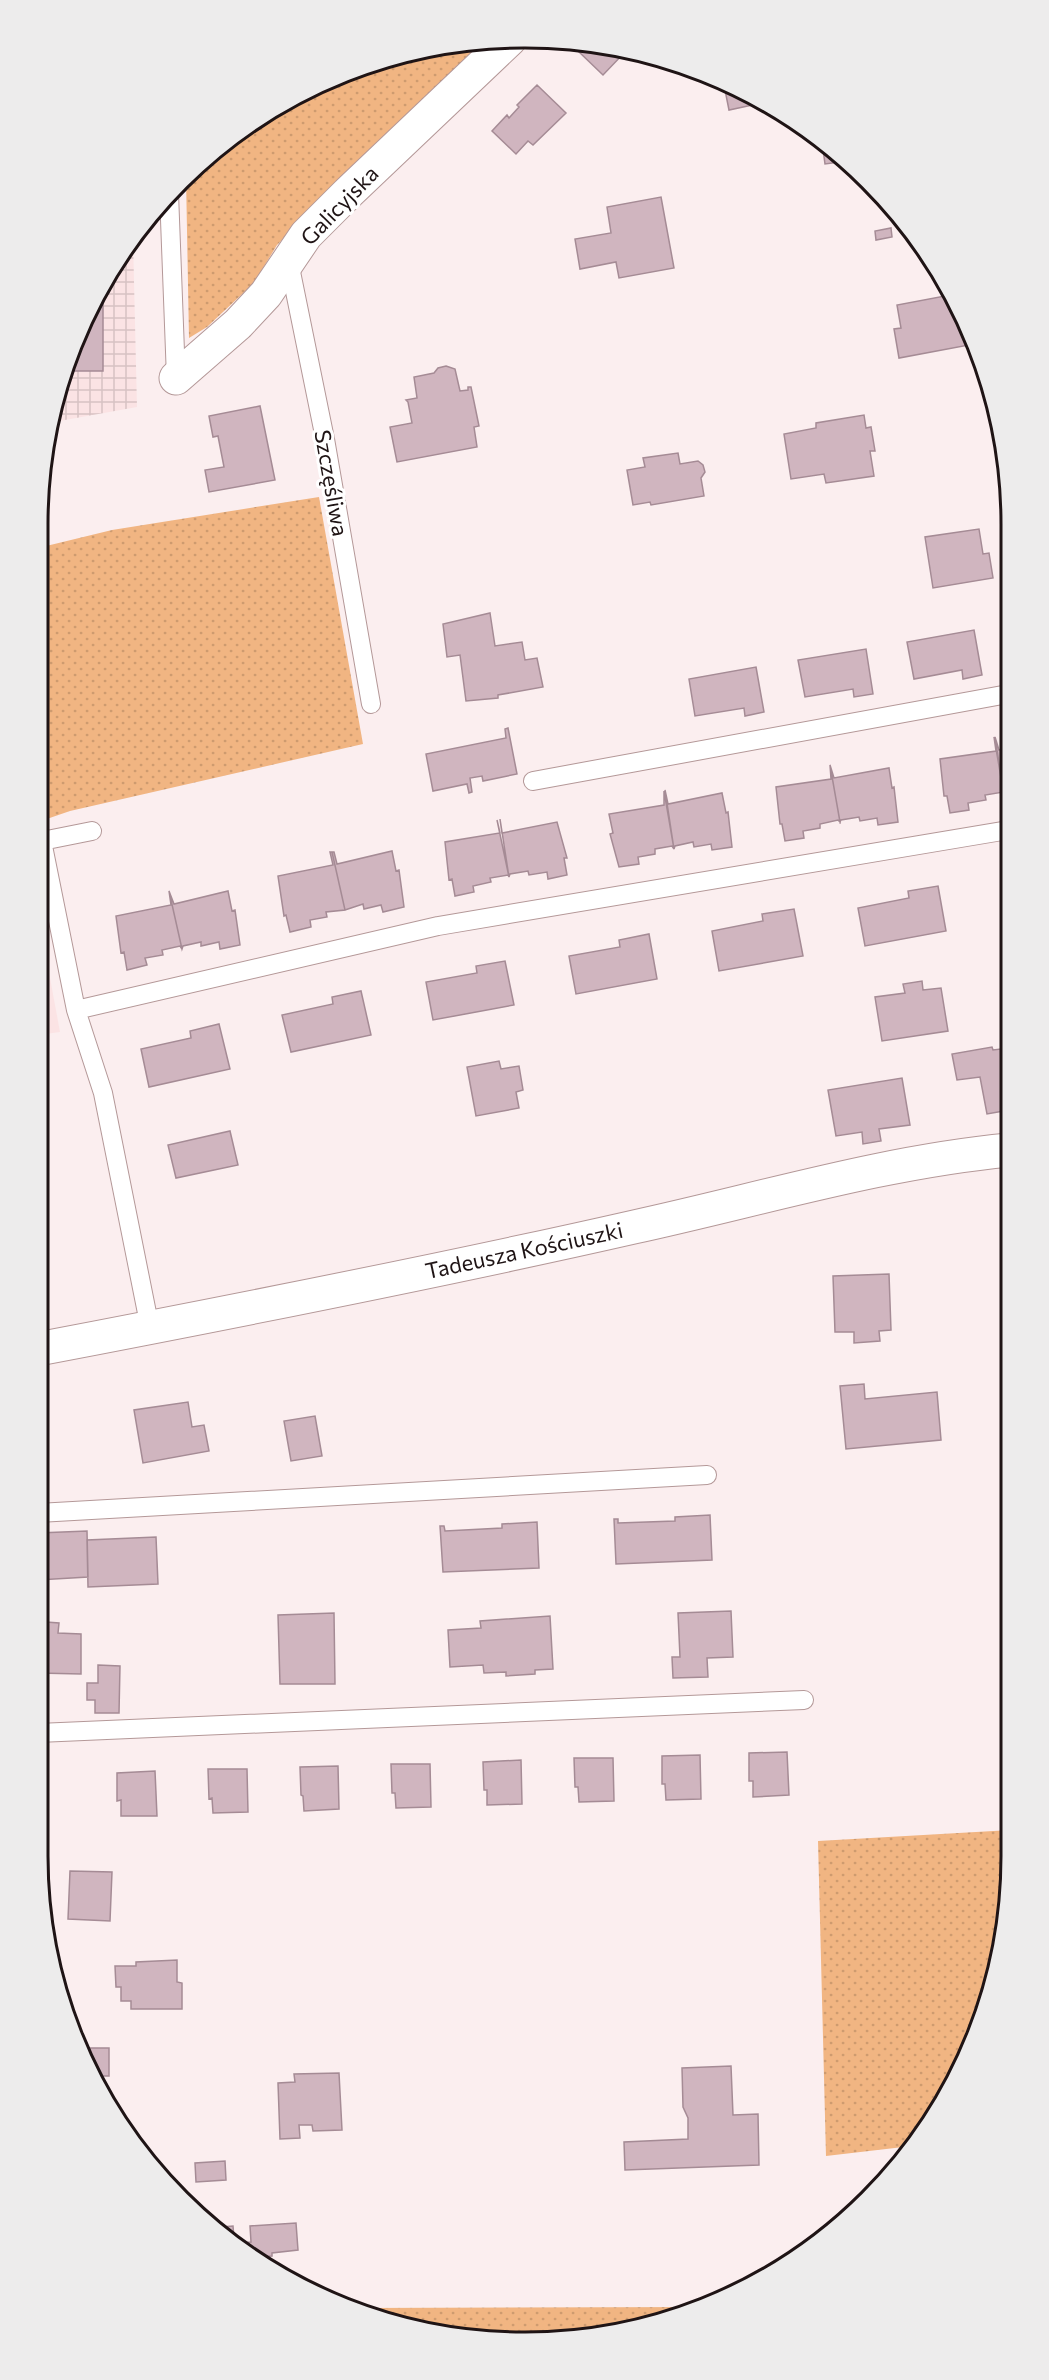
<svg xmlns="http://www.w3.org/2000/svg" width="1049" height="2380" font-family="Commissioner,sans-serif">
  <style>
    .built { fill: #fbe3e4 }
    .industrial { fill: url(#industrial-grid) }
    .green { fill: url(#green-dots) }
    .building { fill: #d0b5bf; stroke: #a58b95; stroke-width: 1.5 }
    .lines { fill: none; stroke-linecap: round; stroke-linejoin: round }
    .service-casing { stroke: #b49898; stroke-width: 20 }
    .minor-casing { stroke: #b49898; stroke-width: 35 }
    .tertiary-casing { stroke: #b49898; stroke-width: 35 }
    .service { stroke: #fff; stroke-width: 18 }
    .minor { stroke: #fff; stroke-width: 33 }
    .tertiary { stroke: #fff; stroke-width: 33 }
    .labels { text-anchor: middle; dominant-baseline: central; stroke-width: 6; stroke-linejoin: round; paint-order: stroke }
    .street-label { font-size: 22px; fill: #1f1415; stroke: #fff }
    .rim { fill: none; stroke: #1f1415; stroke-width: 3 }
  </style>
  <defs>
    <pattern id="industrial-grid" width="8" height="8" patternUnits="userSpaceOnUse" patternTransform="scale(1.5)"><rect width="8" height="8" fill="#fbe3e4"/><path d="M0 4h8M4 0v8" fill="none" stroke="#d7c2c3"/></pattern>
    <pattern id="green-dots" width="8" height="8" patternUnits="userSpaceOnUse" patternTransform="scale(1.5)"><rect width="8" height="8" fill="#f1b582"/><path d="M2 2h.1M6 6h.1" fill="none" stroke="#ce9b6f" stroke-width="1.8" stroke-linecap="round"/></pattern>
  </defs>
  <rect width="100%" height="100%" fill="#fbeeef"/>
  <path class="built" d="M38,913L60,1032L38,1035Z"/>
  <path class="industrial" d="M133,239L137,407L54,422L63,368L103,281Z"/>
  <path class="green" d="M484,40L277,245L254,283L207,327L189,338L186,177L228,138L309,88L399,54Z
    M319,497L363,744L70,811L38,822V548L112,530Z
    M1011,1830V1856L986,2012L946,2099L912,2146L826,2156L818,1841Z
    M703,2307L681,2317L588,2338L430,2333L362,2308Z"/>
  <path class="building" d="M586,42H588L626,51L603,75L577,50Z
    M537,85L566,113L533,145L528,141L516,154L492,131L507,115L509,118L519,107L517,105Z
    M724,85L762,103L729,110Z
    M823,149H826L840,162L825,164Z
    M661,197L674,268L619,278L616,262L580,269L575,239L611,233L607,207Z
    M891,228L892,237L876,240L875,231Z
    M103,282V371H63V368Z
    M950,295L973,335L967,336L969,345L899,358L894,329L901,328L897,305Z
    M446,366L455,369L460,391L468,390V387H471L479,426L474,427L477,447L397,462L390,427L412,423L408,402L406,400L417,398L414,377L434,373L438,368Z
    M260,406L275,480L209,492L205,470L224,467L218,436L213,437L209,416Z
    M864,415L866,428L871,427L875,451H870L874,476L826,483L824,474L791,479L784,434L816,428V423Z
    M678,453L680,464L698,461L703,465L705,472L701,478L704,496L651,505L650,502L633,505L627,470L645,467L643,458Z
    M979,529L983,554L989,553L993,578L933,588L925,537Z
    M490,613L495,646L522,642L525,660L537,658L543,687L498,695V698L466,701L460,655L447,657L443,624Z
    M974,630L982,675L963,679L962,670L914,679L907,642Z
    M866,649L873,694L854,697L853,689L805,697L798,660Z
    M756,667L764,712L745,716L744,708L695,716L689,679Z
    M508,728L517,774L483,781L482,776L470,778L472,792L469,793L467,784L433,791L426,754L506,738L505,729Z
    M994,737L1004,795L1003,792L985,795L986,800L968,803L969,810L950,813L947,796H944L940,759L996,751Z
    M995,737L999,750L1008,748V792H1006V795H1004Z
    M830,765L840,822L838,820L820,824V828L803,831L804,838L785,841L782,824H780L776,787L831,779Z
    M830,765L834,778L889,768L892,788L894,787L898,822L878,825L877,818L860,821L859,817L841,820L840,822Z
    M665,790L668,804L722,793L726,813L728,812L732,847L712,850L711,844L694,847L693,842L675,846L674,849Z
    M664,791L674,849L672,846L655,849V854L638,857L639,864L619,867L610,834L613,833L609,814L664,805Z
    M500,819L502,833L557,822L567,858H564L567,875L548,879L547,872L529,875L528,871L510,874L509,877Z
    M497,820L509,877L508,875L490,878L491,882L473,886L474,892L455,896L452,879L449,880L445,842L500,833Z
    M392,851L396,871L399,870L404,907L383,912L381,905L364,909L363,904L345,910L332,852H334L337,864Z
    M330,852H332L345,910L326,912L327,917L310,920L311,927L290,932L286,915L284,916L278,876L333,865Z
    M1009,881V920H1008L1001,882Z
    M938,886L946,931L865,946L858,908L909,898L908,891Z
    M169,891L174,904L228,891L232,911L235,910L240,945L220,949L219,942L201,946V942L183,946L182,949Z
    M169,891L182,949L180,946L162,950L163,955L145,958L147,965L127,970L124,952L121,953L116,916L171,905Z
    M794,909L803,956L719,971L712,931L763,921L762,914Z
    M649,934L657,979L576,994L569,956L620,947L619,940Z
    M505,961L514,1005L433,1020L426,982L477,973L476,966Z
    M922,981L923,990L941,988L948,1031L882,1041L875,997L905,993L903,984Z
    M361,991L371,1035L291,1052L282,1015L333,1004L332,997Z
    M219,1024L230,1069L149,1087L141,1049L191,1038L190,1031Z
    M992,1047L993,1050L1009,1048V1110L987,1114L980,1077L957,1080L952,1054Z
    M499,1061L501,1069L519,1066L523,1090L516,1092L519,1108L476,1116L467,1067Z
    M902,1078L910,1125L879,1129L881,1141L863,1144L862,1132L836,1136L828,1090Z
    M230,1131L238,1165L176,1178L168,1145Z
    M889,1274L891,1330L879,1331L880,1341L854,1343V1332H835L833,1276Z
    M864,1384L865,1399L937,1392L941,1440L846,1449L840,1386Z
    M188,1402L192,1427L204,1425L209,1451L143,1463L134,1410Z
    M315,1416L322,1456L291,1461L284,1421Z
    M710,1515L712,1560L616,1564L614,1519H618V1523L675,1521V1517Z
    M537,1522L539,1568L443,1572L440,1526H444L445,1531L502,1528V1524Z
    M87,1531L88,1577L38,1580V1533Z
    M156,1537L158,1584L88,1587L87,1540Z
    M731,1611L733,1657L707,1658L708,1677L673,1678L672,1657H680L678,1613Z
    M334,1613L335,1684H280L278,1615Z
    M550,1616L553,1669L535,1670V1674L506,1676V1672L484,1673L483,1665L450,1667L448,1630L481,1628L480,1621Z
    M46,1622L59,1623L58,1633L81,1634V1674L38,1673V1632L46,1633Z
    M98,1665L120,1666L119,1713H95V1700H87V1683H98Z
    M787,1752L789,1795L753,1797V1781H749V1753Z
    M700,1755L701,1799L666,1800L665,1784H662V1756Z
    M574,1758H613L614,1801L579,1802L578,1787H575Z
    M521,1760L522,1804L487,1805V1790H484L483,1762Z
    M391,1764H430L431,1807L396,1808L395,1793H392Z
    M338,1766L339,1809L304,1811L303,1796L301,1795L300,1767Z
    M208,1769H247L248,1812L213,1813L212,1798L209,1799Z
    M155,1771L157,1816H121V1800L117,1801V1773Z
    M38,1775H43L44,1819H38Z
    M70,1871L112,1872L110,1921L68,1919Z
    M177,1960V1982L182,1983V2009H131V2001H121V1987H116L115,1966H136V1962Z
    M80,2048H109V2076H92Z
    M731,2066L733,2115L758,2114L759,2165L625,2170L624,2142L688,2139V2118L683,2107L682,2068Z
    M339,2073L342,2130L313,2131L312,2125H299L300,2138L280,2139L278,2083L295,2082L294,2074Z
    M225,2161L226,2180L196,2182L195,2163Z
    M296,2223L298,2250L272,2253V2256L257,2257L239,2243L251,2242L250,2226Z
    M233,2226L234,2238L219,2227Z"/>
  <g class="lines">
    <defs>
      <path id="service" d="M169,193L176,378
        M289,262L325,439L371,704
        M533,781L1008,694
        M42,841L92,831
        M38,842L42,841L76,1010L103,1093L150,1328
        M76,1010L438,926L1008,830
        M38,1513L707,1475
        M38,1733L804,1700"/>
      <path id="minor" d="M176,378L238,324L266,294L306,235L348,193L510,39"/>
      <path id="tertiary" d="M38,1349C237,1311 436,1272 634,1227C758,1200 882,1162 1009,1150"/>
    </defs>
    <use href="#service" class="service-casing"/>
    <use href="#minor" class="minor-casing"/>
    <use href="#tertiary" class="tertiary-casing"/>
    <use href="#service" class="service"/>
    <use href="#minor" class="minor"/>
    <use href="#tertiary" class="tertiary"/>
  </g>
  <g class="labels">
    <g class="street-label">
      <text transform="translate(339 205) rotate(-46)">Galicyjska</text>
      <text transform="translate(332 483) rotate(80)">Szczęśliwa</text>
      <text transform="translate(524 1250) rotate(-12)">Tadeusza Kościuszki</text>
    </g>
  </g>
  <path d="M0 0H1049V2380H0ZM524 48H525A476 476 0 0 1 1001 524V1856A476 476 0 0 1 525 2332H524A476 476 0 0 1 48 1856V524A476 476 0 0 1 524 48Z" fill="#edecec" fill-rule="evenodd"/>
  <path class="rim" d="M524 48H525A476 476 0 0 1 1001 524V1856A476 476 0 0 1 525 2332H524A476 476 0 0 1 48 1856V524A476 476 0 0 1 524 48Z"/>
</svg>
